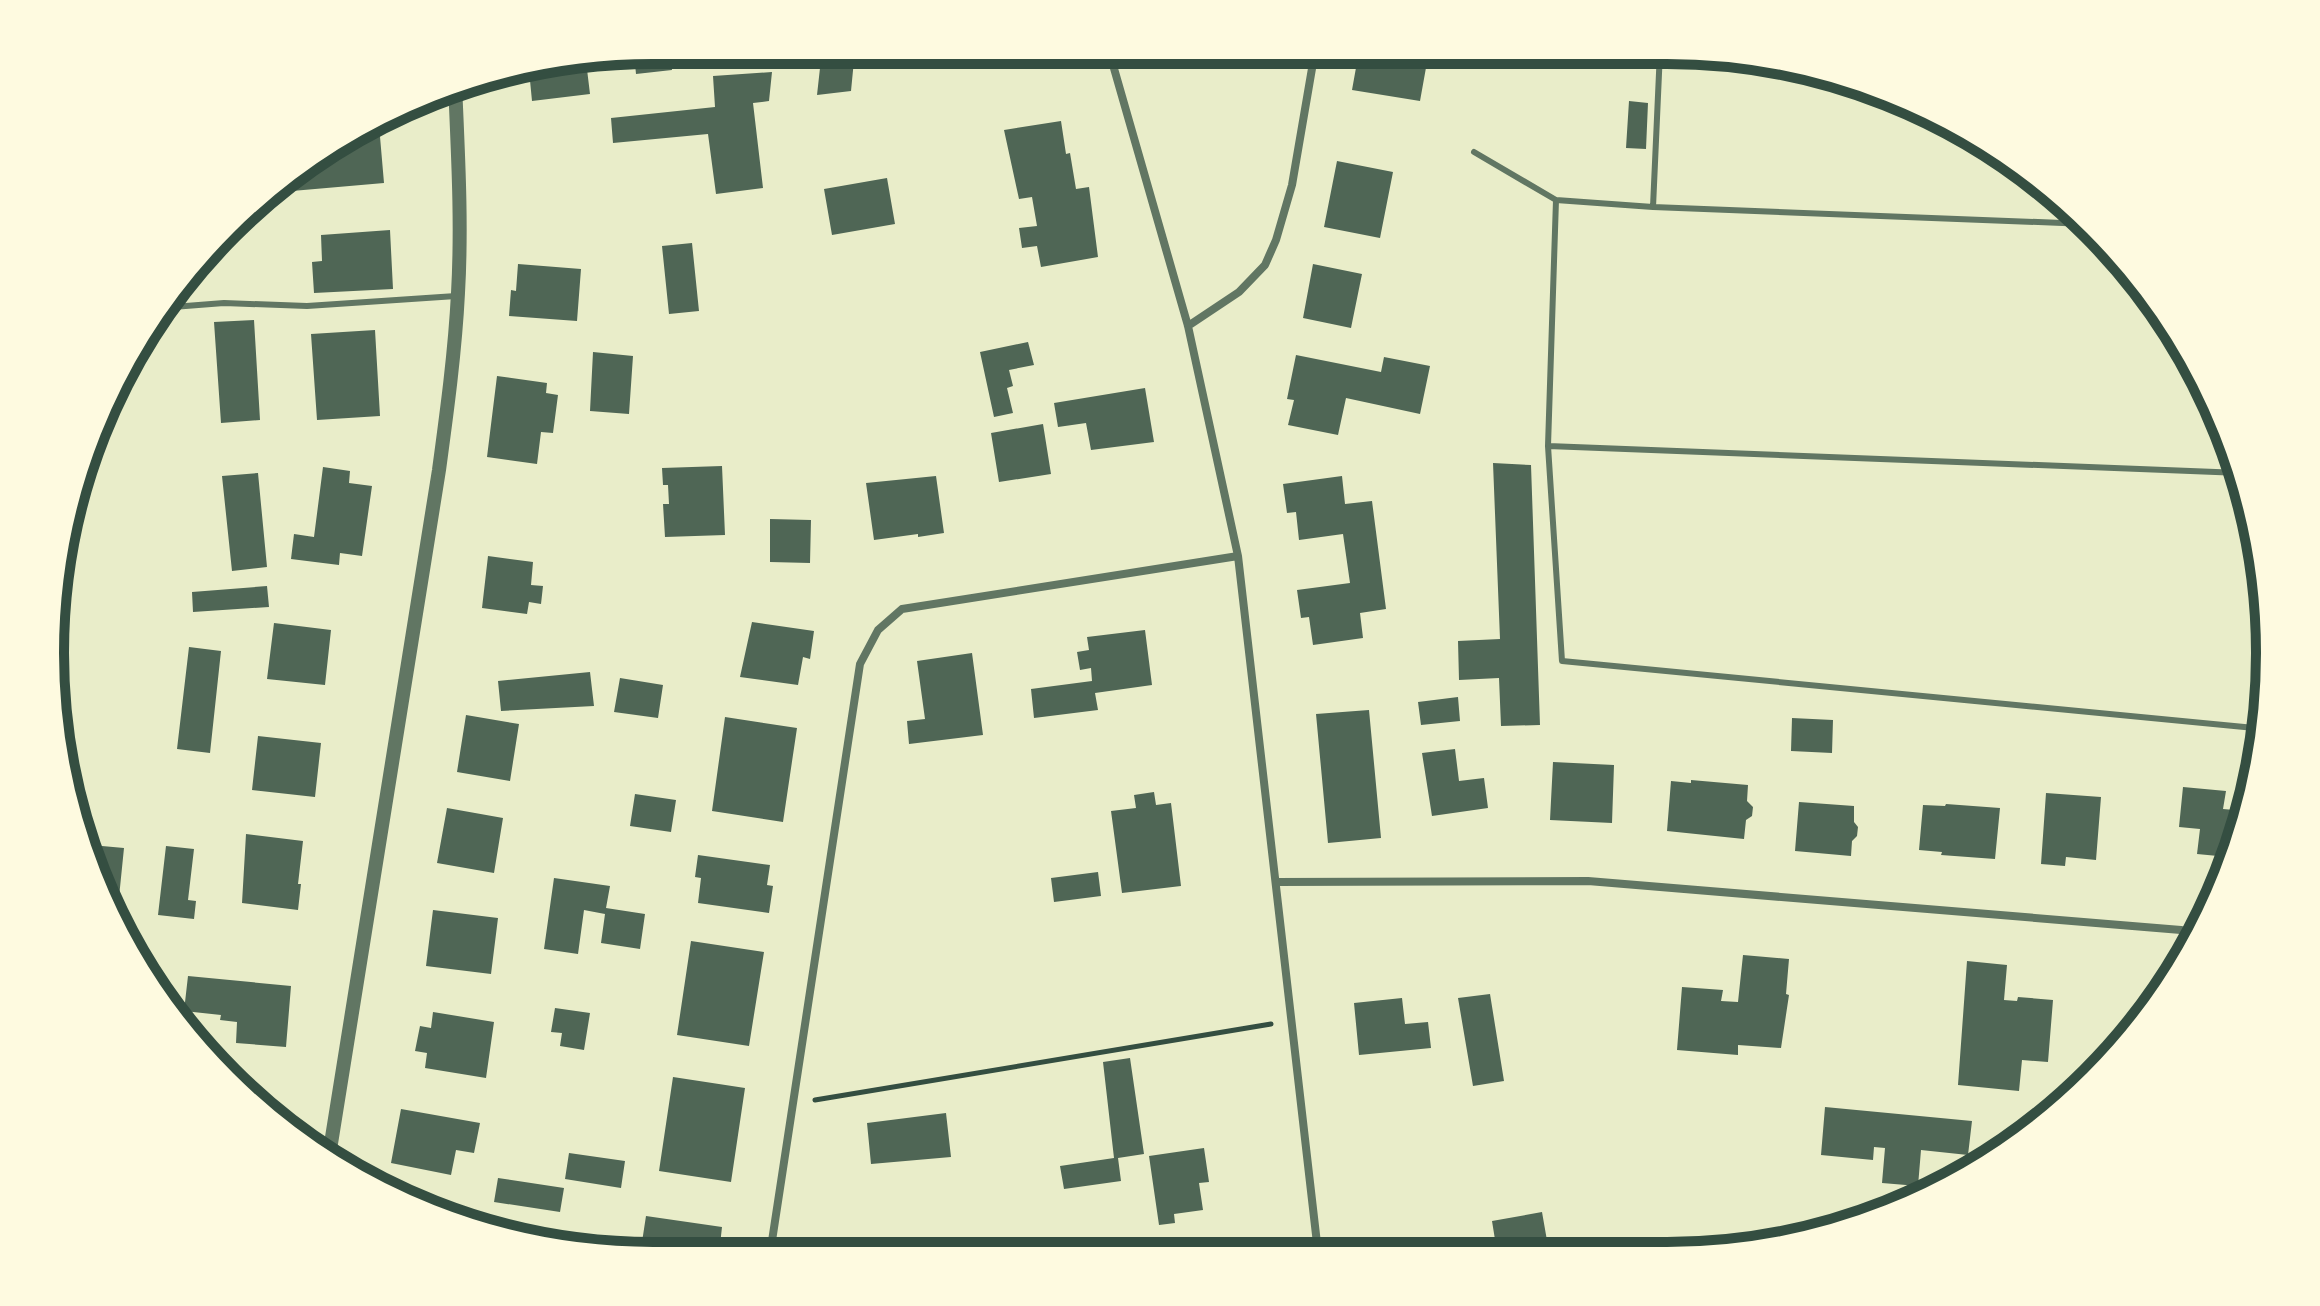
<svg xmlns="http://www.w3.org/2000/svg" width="2320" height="1306" font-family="'Varela Round',sans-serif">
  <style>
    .building { fill: #4f6655 }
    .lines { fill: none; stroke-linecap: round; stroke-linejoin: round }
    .path { stroke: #344e41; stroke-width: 5 }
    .service { stroke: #617663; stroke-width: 6 }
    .minor { stroke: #617663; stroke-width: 8 }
    .tertiary { stroke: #617663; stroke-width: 14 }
    .rim { fill: none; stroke: #344e41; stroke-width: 10 }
  </style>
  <rect width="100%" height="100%" fill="#e9edc9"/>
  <path class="building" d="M653,50H670L672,70L636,74L634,53Z
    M822,50H855L851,91L817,95Z
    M1359,51H1429L1420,101L1352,90Z
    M586,61L590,94L532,101L529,70Z
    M772,72L769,101L753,103L763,188L716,194L708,134L613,143L611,118L715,107L713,76Z
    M1629,101L1648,103L1646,149L1626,148Z
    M1061,121L1066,154L1070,153L1076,189L1089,187L1098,257L1041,267L1037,246L1022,248L1019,228L1037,226L1032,197L1019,199L1004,130Z
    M379,125L384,183L269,193L286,174Z
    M1337,161L1393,172L1380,238L1324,227Z
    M887,178L895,224L832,235L824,189Z
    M390,230L393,289L314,293L312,262L322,261L321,235Z
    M692,243L699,311L669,314L662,246Z
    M518,264L581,269L577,321L509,316L511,290L516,291Z
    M1313,264L1362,274L1351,328L1303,318Z
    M254,320L260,420L221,423L214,322Z
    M375,330L380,416L317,420L311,334Z
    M1028,342L1034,365L1009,370L1013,386L1007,388L1013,413L994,417L980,352Z
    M593,352L633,356L629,414L590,411Z
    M1296,355L1381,372L1384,357L1430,366L1420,414L1346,398L1338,435L1288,425L1294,400L1287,399Z
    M497,376L547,383L546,393L558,395L553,433L541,432L537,464L487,457Z
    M1145,388L1154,442L1091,450L1086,423L1058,427L1054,403Z
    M1043,424L1051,474L999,482L991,433Z
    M1493,463L1531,465L1540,725L1501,726L1499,678L1459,680L1458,641L1500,639Z
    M722,466L725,535L665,537L663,504H669L668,485H663L662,468Z
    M323,467L350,471L349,483L372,486L362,556L340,553L339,565L291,559L294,534L314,537Z
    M258,473L267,567L232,571L222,476Z
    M936,476L944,533L918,537V534L874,540L866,483Z
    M1342,476L1345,504L1372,501L1386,609L1360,613L1363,638L1313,645L1309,617L1301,618L1297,590L1350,583L1343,534L1299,540L1296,512L1287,513L1283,484Z
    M770,519L811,520L810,563L770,562Z
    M488,556L533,562L531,585L543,586L541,604L529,602L527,614L482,608Z
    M267,586L269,607L193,612L192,592Z
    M752,622L814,631L810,659L803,657L798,685L740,677Z
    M274,623L331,630L325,685L267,679Z
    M1145,630L1152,685L1095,693L1098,710L1034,718L1031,689L1092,681L1091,668L1080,670L1077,652L1089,650L1087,637Z
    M189,647L221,651L210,753L177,749Z
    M972,653L983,735L909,744L907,721L925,719L917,661Z
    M590,672L594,706L501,711L498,681Z
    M620,678L663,685L658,718L614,712Z
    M1458,697L1460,721L1421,725L1418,702Z
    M1369,710L1381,838L1328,843L1316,714Z
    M466,715L519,724L510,781L457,772Z
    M725,717L797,728L783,822L712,811Z
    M1792,718L1833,720L1832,753L1791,751Z
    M258,736L321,743L315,797L252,790Z
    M1455,749L1459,781L1484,778L1488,808L1432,816L1422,753Z
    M1553,762L1614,765L1612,823L1550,820Z
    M1691,780L1748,785L1747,801L1753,807L1752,816L1746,820L1744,839L1667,831L1671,781L1691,783Z
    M2183,787L2226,791L2223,809L2246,811L2238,847L2227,870L2217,869L2218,856L2197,854L2200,829L2179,827Z
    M1154,792L1156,805L1171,803L1181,886L1122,893L1111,811L1136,808L1134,795Z
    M2046,793L2101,797L2096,860L2066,857L2065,866L2041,864Z
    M635,794L676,800L671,832L630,826Z
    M1799,802L1854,806V822L1858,827L1857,836L1852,841L1851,856L1795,851Z
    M1946,804L2000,808L1995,859L1941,855L1942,852L1919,850L1923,805L1945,806Z
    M447,808L503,818L494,873L437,863Z
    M246,834L303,841L298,884H301L298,910L242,903Z
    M102,846L124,848L117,917L97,886Z
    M166,846L194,849L188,900L196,901L194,919L158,915Z
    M698,855L770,865L767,885L773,886L769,913L698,903L701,878L695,877Z
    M1098,872L1101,896L1054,902L1051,878Z
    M554,878L610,886L606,908L645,914L640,949L601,943L605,914L584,910L578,954L544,949Z
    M433,910L498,918L491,974L426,966Z
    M691,941L764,952L749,1046L677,1035Z
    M1743,955L1789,959L1786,994L1789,995L1781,1048L1738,1045V1055L1677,1050L1682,987L1723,990L1721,1001L1738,1002Z
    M1967,961L2007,965L2004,1000L2017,1001L2018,997L2053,1000L2048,1062L2022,1060L2019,1091L1958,1085Z
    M188,976L291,986L286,1047L236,1043L237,1022L220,1020L221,1015L184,1011Z
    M1490,994L1504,1081L1473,1086L1458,998Z
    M1402,998L1405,1024L1428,1022L1431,1048L1359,1055L1354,1003Z
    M555,1008L590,1013L584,1050L560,1046L562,1033L551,1032Z
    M433,1012L494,1022L486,1078L425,1068L427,1053L415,1051L420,1026L431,1028Z
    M1130,1058L1144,1154L1118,1158L1121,1181L1064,1189L1060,1166L1114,1158L1103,1062Z
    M673,1077L745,1088L731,1182L659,1171Z
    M1825,1107L1972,1121L1968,1155L1921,1150L1918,1186L1882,1183L1885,1148L1874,1147L1873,1160L1821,1155Z
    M401,1109L480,1123L474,1153L456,1150L451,1175L391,1163Z
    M946,1113L951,1157L871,1164L867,1123Z
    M1204,1148L1209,1182L1199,1183L1203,1210L1174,1214L1175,1223L1159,1225L1149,1156Z
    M569,1153L625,1161L621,1188L565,1179Z
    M498,1178L564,1188L560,1212L494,1202Z
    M1542,1212L1549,1252H1497L1492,1221Z
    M646,1216L722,1227L719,1254L640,1255Z
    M1731,1237L1749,1239L1748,1246L1760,1247L1729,1251Z"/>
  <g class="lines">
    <path class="path" d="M815,1100L1271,1024"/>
    <path class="service" d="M1474,152L1556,200L1653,207L1660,51
      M1556,200L1548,446L1562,661L2265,729
      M1653,207L2087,224
      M160,308L224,303L307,306L456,296
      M1548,446L2241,473"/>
    <path class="minor" d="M1109,51L1188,326L1238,556L1318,1252
      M1188,326L1239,292L1265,265L1276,240L1292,185L1315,51
      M1276,882L1588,881L2181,930
      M770,1254L860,664L878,630L902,609L1238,556"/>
    <path class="tertiary" d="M329,1156L439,470C447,411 455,352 458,293C462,224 458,154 455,84"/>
  </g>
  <path d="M0 0H2320V1306H0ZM653 64H1667A589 589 0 0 1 2256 653V653A589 589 0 0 1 1667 1242H653A589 589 0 0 1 64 653V653A589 589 0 0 1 653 64Z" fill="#fefae0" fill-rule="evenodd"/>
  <path class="rim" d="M653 64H1667A589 589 0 0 1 2256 653V653A589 589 0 0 1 1667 1242H653A589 589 0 0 1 64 653V653A589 589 0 0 1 653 64Z"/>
</svg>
